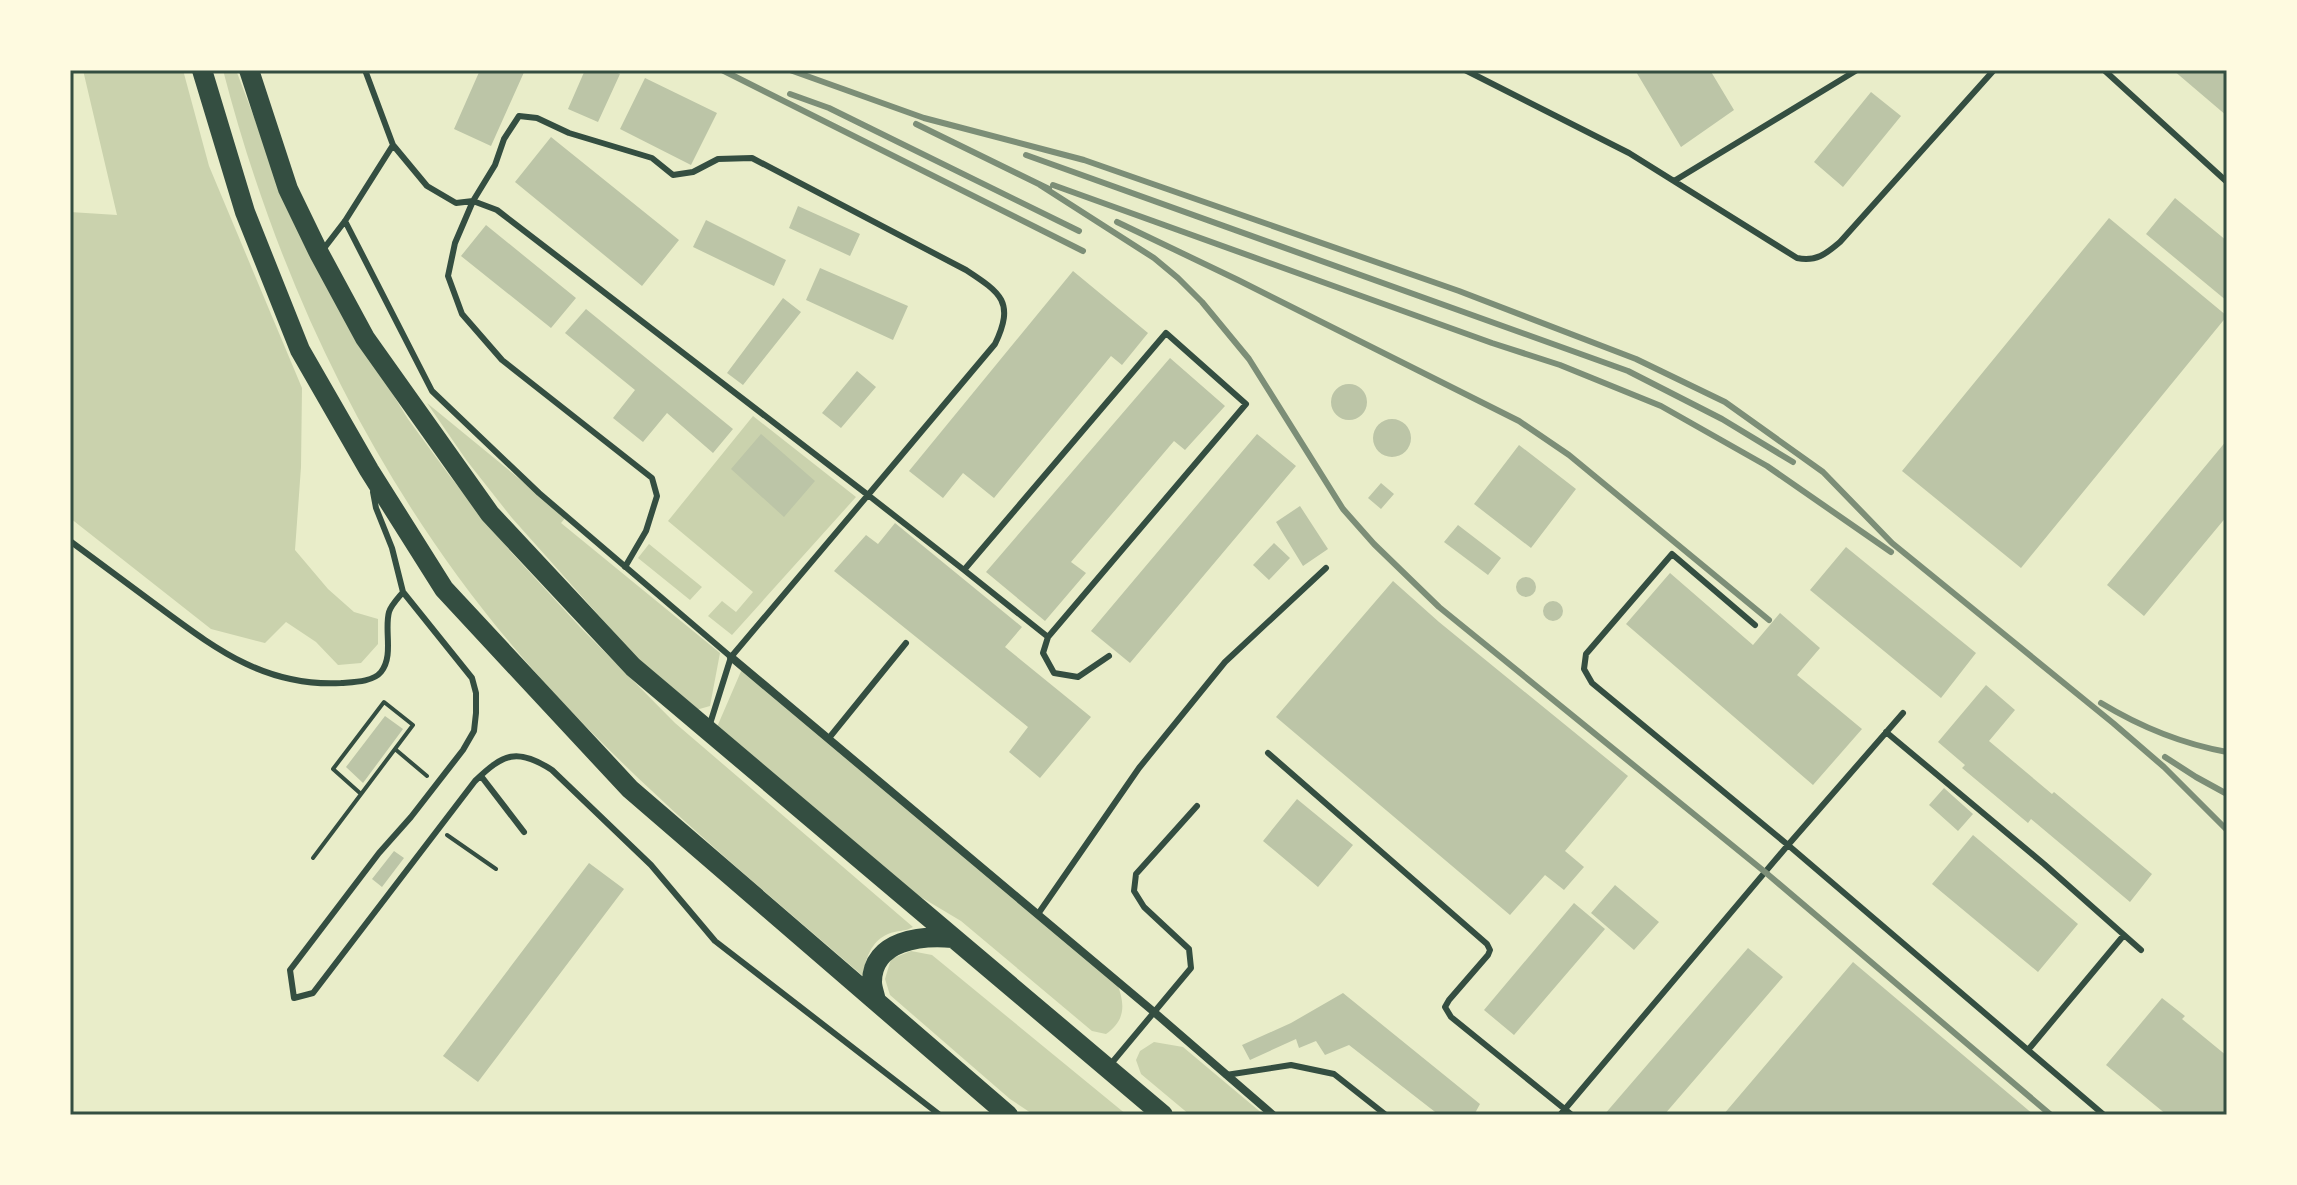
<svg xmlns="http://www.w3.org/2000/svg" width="2297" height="1185" font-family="Inter,sans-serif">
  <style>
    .green { fill: #cad2ad }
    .building { fill: #bcc5a7 }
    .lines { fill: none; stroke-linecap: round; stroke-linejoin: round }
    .path { stroke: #344e41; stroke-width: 4 }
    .service { stroke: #344e41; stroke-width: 6 }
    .minor { stroke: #344e41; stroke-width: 8 }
    .trunk { stroke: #344e41; stroke-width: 20 }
    .rail { stroke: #7c8e77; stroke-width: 6 }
    .neatline { fill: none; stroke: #344e41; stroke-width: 3 }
  </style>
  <rect width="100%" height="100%" fill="#e9edc9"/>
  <path class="green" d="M83,70H183L209,166L302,388L301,467L295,550L328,589L354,612L378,619V644L361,663L338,665L316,642L286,622L265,643L211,629L70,518V212L117,215Z
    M223,70H236L271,162L351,326L408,419L449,475L511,552L580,627L675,723L913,927C905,932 897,930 888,934C871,941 865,960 863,976C741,871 615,768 511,644C372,479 277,279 223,70Z
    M427,403L566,517L561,523L720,653L710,706L696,710L635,656L512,518L467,461Z
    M753,416L856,497L732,635L708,616L722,601L736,612L753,592L668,521Z
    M649,544L702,587L690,600L638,558Z
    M742,669L1117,983C1125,1004 1126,1020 1106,1034L1092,1031L961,921L899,884L717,727Z
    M911,951L932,955L1127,1115H1034L1010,1099L890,995L885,979L891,959Z
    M1154,1042L1183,1047L1264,1115H1190L1141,1074L1136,1060L1140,1051Z"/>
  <path class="building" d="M480,70H525L491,146L454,129Z
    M585,70H611L620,74L598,122L568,109Z
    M1635,70H1710L1734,110L1681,147Z
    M2173,70H2227V116Z
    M645,78L717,113L691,165L620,129Z
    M1871,92L1901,116L1843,187L1814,162Z
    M551,137L679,240L642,286L515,182Z
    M2175,198L2227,241V301L2146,234Z
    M798,206L860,234L850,256L789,228Z
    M2109,218L2227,316L2021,568L1902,471Z
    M706,220L786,260L774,286L693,247Z
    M486,225L576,298L551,328L461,256Z
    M820,268L908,306L893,340L806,300Z
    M1073,271L1148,333L1122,365L1111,356L994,498L963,473L943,498L909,471Z
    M783,298L801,312L743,385L727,373Z
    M586,309L733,429L713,453L667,413L643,442L613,418L635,390L565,333Z
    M1170,358L1225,406L1185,450L1174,441L1071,562L1086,573L1045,621L986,572Z
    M857,371L876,387L841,428L822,413Z
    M1331 402a18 18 0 1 1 36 0a18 18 0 1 1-36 0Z
    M1373 438a19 19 0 1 1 38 0a19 19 0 1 1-38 0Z
    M761,434L815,481L784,517L731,469Z
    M1257,434L1296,466L1130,663L1091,631Z
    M2227,440V516L2144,616L2107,585Z
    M1519,445L1576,489L1531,548L1474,504Z
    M1381,483L1394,494L1381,509L1368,498Z
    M1300,506L1328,549L1303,566L1276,522Z
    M895,523L1022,627L1005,647L1091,717L1040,778L1009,752L1028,727L834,571L866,535L878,544Z
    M1458,525L1501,558L1488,575L1444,542Z
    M1274,543L1290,558L1269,580L1253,565Z
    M1846,547L1976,653L1941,698L1810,590Z
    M1670,573L1753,645L1780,613L1820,648L1797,675L1862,729L1813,785L1626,624Z
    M1516 587a10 10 0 1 1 20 0a10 10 0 1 1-20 0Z
    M1393,581L1439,622L1628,776L1565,851L1584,867L1564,890L1545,875L1510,915L1276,717Z
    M1543 611a10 10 0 1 1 20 0a10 10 0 1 1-20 0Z
    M1986,685L2015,710L1989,741L2052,794L2054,792L2152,874L2130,902L2031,819L2028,823L1962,768L1965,765L1938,742Z
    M385,716L403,729L363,783L346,767Z
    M1944,788L1973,814L1958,831L1929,805Z
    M1297,799L1353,845L1318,887L1263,841Z
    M1973,835L2078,924L2038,972L1932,884Z
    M394,851L404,858L382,887L372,879Z
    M589,863L624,889L478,1082L443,1056Z
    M1615,885L1659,922L1634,950L1591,913Z
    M1574,903L1605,929L1514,1035L1484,1010Z
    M1748,948L1783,977L1664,1115H1604Z
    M1853,962L2034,1115H1723Z
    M1343,993L1480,1104L1474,1115H1439L1349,1045L1325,1055L1316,1041L1299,1048L1296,1039L1250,1060L1242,1045L1291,1023Z
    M2162,998L2185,1016L2182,1019L2227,1056V1115H2167L2106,1065Z"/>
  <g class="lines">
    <path class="path" d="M395,749L427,776
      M447,835L496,869
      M313,858L413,725L384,702L333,769L361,794"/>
    <path class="service" d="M1465,70L1629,153L1797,258C1816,262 1826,254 1840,242L1994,70
      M2104,70L2227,182
      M393,145L427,186L456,203L473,201L497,210L868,495L995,344C1015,302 1001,293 966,270L752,158L718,159L693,172L673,175L652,158L569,133L537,118L519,116L504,139L495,165L473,201L455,243L448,276L462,314L502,360L652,478L657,496L646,531L625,567
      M1674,181L1857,70
      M345,221L432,391L539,493L731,657
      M322,251L345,221L393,145L365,70
      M373,492L376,508L392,548L403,592L472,678L476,693V713L474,731L463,750L411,817L379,853L290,970L294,998L313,993L475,781C503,754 517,747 552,770L651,865L715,941L940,1115
      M70,541C100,563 129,585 159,607C216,649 265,687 341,683C353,682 373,682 381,672C394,656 384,630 389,612C391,605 399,597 403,592
      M1755,625L1672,554L1586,654L1584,669L1592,683L1788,845L2104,1115
      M1048,637L964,570L1166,333L1246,404L1048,637L1043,653L1054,673L1078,677L1109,656
      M709,727L731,657L868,495L964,570
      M1886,732L2044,864L2141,950
      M829,738L906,643
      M1268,753L1487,944L1490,950L1488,955L1449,1000L1445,1007L1451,1017L1572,1115
      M481,776L524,832
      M1038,914L1139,768L1225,662L1326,568
      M2028,1050L2124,935
      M1110,1065L1191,968L1189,949L1144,907L1134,891L1136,874L1197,806
      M1226,1075L1291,1065L1334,1074L1386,1115
      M1560,1115L1788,845L1903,713"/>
    <path class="minor" d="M731,657L1154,1012L1273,1115"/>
    <path class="trunk" d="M202,70L245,212L300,350L369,470L444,589L630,789L1008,1115
      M249,70L288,189L319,253L365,338L490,514L633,667L1163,1115
      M876,1001C875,995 872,988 872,982C872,940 922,935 953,938"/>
    <path class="rail" d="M722,70L1083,251
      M790,70L924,118L1084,160L1459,291L1636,359L1725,402L1823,472L1892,543L2113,723L2164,767L2227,830
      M790,94L829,108L1079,231
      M916,124L1049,189
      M1026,155L1628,371L1722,419L1793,462
      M1040,185L1154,258L1178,278L1202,302L1249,359L1343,509L1374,544L1439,607L1765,872L2051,1115
      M1053,185L1492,343L1560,365L1661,406L1767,466L1891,552
      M1117,222L1238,280L1519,421L1569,455L1769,620
      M2101,703C2139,726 2183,744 2227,752
      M2165,757L2196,777L2227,794"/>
  </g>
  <rect width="2297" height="1185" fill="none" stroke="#fefae0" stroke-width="144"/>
  <rect x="72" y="72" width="2153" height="1041" class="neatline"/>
</svg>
